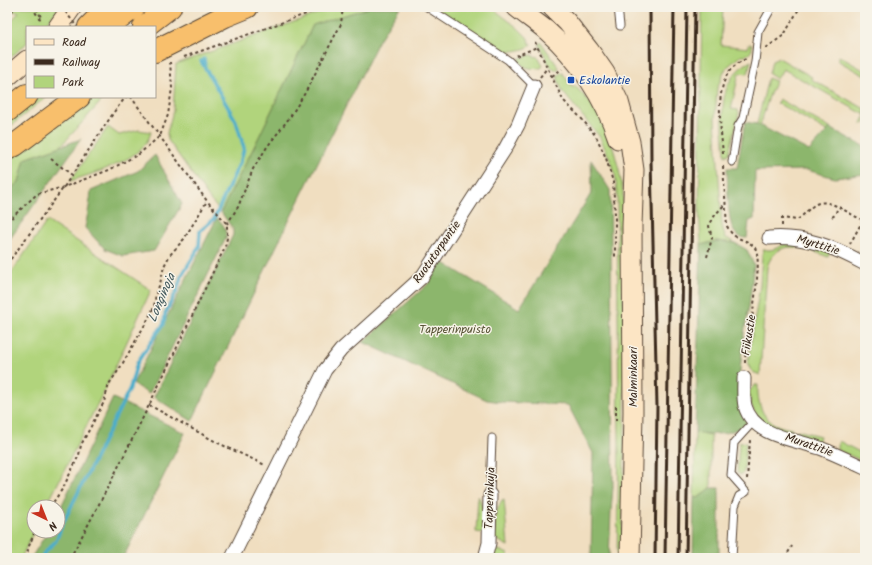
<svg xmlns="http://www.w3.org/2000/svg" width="872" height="565" font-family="Kalam,sans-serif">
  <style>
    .green { fill: #b1d47c; stroke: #767f4d }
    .forest { fill: #8cb66c; stroke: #647045 }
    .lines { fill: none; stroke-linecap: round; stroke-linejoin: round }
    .stream { stroke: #4cadcb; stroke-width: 3.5 }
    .lane-casing { stroke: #564536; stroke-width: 9 }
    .street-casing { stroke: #564536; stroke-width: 15 }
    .secondary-casing { stroke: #564536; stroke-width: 21 }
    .highway-casing { stroke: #564536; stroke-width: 24 }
    .path { stroke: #564536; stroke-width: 2; stroke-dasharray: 3 3; stroke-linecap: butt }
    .lane { stroke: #fff; stroke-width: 7 }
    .street { stroke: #fff; stroke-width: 13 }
    .secondary { stroke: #fce5c4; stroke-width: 19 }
    .highway { stroke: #f8bf6c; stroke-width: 22 }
    .rail { stroke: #3b2a1e; stroke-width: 3 }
    .path-bridge { stroke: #564536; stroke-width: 2; stroke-dasharray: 3 3; stroke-linecap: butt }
    .transit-dot { fill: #1a4fb4; stroke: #f7f3e8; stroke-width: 1.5 }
    .labels { text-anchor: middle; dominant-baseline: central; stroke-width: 3; stroke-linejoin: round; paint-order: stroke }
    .transit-label { font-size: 12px; fill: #164399; stroke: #f7f3e8; text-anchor: start }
    .street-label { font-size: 12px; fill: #3b2a1e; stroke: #f7f3e8 }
    .park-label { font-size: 12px; fill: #585436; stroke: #f7f3e8 }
    .water-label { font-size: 13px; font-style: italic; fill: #41585b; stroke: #f7f3e8 }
  </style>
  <rect width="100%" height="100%" fill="#f7f3e8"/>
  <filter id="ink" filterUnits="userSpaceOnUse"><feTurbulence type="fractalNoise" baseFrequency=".025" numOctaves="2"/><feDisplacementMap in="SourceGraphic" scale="8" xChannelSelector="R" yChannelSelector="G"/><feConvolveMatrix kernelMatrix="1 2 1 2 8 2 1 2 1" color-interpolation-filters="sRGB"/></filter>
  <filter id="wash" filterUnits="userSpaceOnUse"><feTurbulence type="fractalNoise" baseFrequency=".012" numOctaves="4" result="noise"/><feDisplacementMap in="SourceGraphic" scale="16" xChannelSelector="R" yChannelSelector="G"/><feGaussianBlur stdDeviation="0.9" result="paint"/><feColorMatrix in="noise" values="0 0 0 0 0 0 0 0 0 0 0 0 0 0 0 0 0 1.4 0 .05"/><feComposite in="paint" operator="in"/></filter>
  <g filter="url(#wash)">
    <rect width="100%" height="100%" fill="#f0dec0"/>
    <path class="green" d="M8,7H60L43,27H27V43L7,61V26L19,12L8,11Z
      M336,7H371L313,25L256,143L221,212L211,201L168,140L167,133L173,111L176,64Z
      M436,7H491L518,28L527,37L531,45C526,50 512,52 504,51C498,50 440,13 436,7Z
      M702,7H723L721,45L748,48L749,44H752V50L749,54L739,57L726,68L717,88L715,119L722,225L725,237L735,243L716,241L701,245L699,210Z
      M541,42L559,68L558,70H554L549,64L539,44Z
      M530,55L538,57L543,66L541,68C532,69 524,69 518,61L520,58Z
      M839,56L865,71V76L837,60Z
      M779,58L812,77L811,79L865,109V122L864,124L861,123L865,115L783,69L777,79L769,74L772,61Z
      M751,61L748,74L739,73L731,109L738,110L739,113L729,154L725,156C723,121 714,80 751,61Z
      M562,72L573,88L575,86L597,110L613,147L619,170L623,191L625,426L622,558H617L619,442L617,192L615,173L609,157L599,136L562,91L557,76Z
      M768,78L776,81C768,96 765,110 760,126L757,124Z
      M35,97H46L7,129V121Z
      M91,97H105L61,146L25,159L19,182L7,192V160Z
      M779,99L830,128L827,131L777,103Z
      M108,127L119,135L139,130L151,132C145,160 94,173 70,181Z
      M47,221L151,290L105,389L46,507H34V531L21,558H7V279Z
      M791,242L830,252L828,257C806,248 777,236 767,267L760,375L753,372L750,369L748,360L760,286L762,254L764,249C773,253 781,244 791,242Z
      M755,385H758C757,400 761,419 777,425C781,427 787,428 792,429L791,433C768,426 750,419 749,391Z
      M797,430L820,436L818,442L797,435Z
      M695,432L711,435V488L698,498L694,497Z
      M839,441L865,455V462L837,450V446Z
      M743,442L746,443L744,472L741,475L737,473L739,445V443Z
      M478,496L479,497L484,511V533L476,532Z
      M504,499L508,546L494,538L496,512L502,500Z
      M493,550H499L508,554V558H490Z"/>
    <path class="forest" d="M371,7H400L379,40L299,200L192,421L154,397L233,235V229L221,212L256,143L313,25Z
      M745,122L757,124L809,151L830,128L865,147V174L835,178L807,170L755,171L754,219L749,221L747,238C742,238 736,236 734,231C727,220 728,183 727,168H737Z
      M81,139L7,243V192L19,182L25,159Z
      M155,155L182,204L154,251L123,256L105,249L85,228L89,207L91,191L138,171Z
      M591,160L610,190L611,245L613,487L611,511L609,558H591L593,453L568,405L502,402L487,400L363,342L427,285L442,262L519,309L592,192Z
      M217,218C224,225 226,228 226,238L149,394L133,384Z
      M716,241L735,243L747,250L754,265L749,306L744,334L738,388L740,410L747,423C731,435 714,436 695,432L701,245Z
      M113,398L185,433L123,558H31L48,531H58V513Z
      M711,488H719V558H693L694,497L698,498Z"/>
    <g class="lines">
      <path class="stream" d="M204,59L205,66
        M42,558L44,553L56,541L62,525L130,388L137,363L152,340L164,324L165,314L177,290L181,277L199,247L200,231L214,219L241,160L244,148L236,121L201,61"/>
    </g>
  </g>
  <g filter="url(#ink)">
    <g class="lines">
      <defs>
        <path id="lane" d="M427,7L508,60L534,86
          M618,7L620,26
          M732,162L738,126L743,118L755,62L758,32L772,7
          M490,495L492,438
          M732,558L735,506L739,496L746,492L731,475L734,443L754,421"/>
        <path id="street" d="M769,238C804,235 834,247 865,264
          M744,378C744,387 743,397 745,406C754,437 794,439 820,448C835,454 850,461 865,468
          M232,558L325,370L341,350L422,277L505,149L518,125L534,86
          M485,558L489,543L490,495"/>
        <path id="secondary" d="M516,7C526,15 536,22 546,30C578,58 605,98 618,139
          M552,7L567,22L589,50L605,73L619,102L630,142L634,170L632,226L633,412L630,558
          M58,27L72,7
          M7,77L27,60"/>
        <path id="highway" d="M89,27L109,7
          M109,27L134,7
          M144,27L170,7
          M155,51L225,16L247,7
          M7,111L27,95
          M7,149L15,145L79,97"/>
      </defs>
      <use href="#lane" class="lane-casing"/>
      <use href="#street" class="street-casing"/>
      <use href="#secondary" class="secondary-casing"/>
      <use href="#highway" class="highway-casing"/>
      <path class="path" d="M32,7L39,18L41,19V17L36,7
        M7,16L16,7
        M535,42L563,100L581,118L596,136L606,158L613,182L615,214V259
        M766,48L784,35L800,7
        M516,56L537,47
        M184,57L326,7
        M552,76L562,69
        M540,77L547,68
        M723,154C721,129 714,90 731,69C735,65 741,61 746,59
        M51,159L72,175
        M723,166L727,226C735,243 747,237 755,248C764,260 748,340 745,358V366
        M832,217L835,215L838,207
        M7,222L37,194L64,187L109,170L139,154L160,136L168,115L172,88L170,62
        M227,224L238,207L253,169L267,147L290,117L305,93L341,24L343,7
        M782,226V218L797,220C803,216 810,207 816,204C830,197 851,216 865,221
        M850,244L863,220
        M707,257L712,238L709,226L715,215L725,204
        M7,264L64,187L116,109L126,97
        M149,405L218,443L265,465
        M616,421V403
        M747,479L750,440
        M50,507L63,488L79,455L81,445L104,402L109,384L120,368L147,321L154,307L156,293L160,284L164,266L170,255L184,239L207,201
        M26,558L29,546L35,531
        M70,558C126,457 175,351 225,247L227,238V224L207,201L131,97
        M785,558L792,546"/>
      <use href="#lane" class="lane"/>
      <use href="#street" class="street"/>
      <use href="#secondary" class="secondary"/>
      <use href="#highway" class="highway"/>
      <path class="rail" d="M650,7L651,161L657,406L655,558
        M665,558L674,7
        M678,558L687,7
        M686,558L695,7"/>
      <path class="path-bridge" d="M62,7L77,27"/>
    </g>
  </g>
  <rect class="transit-dot" x="567" y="76" width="8" height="8" rx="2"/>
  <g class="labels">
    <g class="transit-label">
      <text x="579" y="80">Eskolantie</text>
    </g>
    <g class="street-label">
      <text transform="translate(818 245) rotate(17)">Myrttitie</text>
      <text transform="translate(437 252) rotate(-55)">Ruotutorpantie</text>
      <text transform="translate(749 335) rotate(-81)">Fiikustie</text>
      <text transform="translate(633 377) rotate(-90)">Malminkaari</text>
      <text transform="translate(809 445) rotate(19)">Murattitie</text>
      <text transform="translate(490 498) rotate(-88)">Tapperinkuja</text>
    </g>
    <g class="park-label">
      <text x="455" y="329">Tapperinpuisto</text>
    </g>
    <g class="water-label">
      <text transform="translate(162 298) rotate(-67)">Longinoja</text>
    </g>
  </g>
  <rect width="872" height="565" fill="none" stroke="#f7f3e8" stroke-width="24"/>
  <rect x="26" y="26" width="130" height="72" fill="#f7f3e8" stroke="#aca397"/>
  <rect x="34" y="39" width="20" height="6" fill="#fce5c4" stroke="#aca397"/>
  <text x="62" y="46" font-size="12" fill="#3b2a1e">Road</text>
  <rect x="34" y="59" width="20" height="6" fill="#3b2a1e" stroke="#aca397"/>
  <text x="62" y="66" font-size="12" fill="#3b2a1e">Railway</text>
  <rect x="34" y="76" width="20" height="12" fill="#b1d47c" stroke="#aca397"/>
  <text x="62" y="86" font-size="12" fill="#3b2a1e">Park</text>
  <g transform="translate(46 519) rotate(137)"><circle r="19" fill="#f7f3e8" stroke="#aca397"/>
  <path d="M0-3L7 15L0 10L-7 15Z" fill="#c8321e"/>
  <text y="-6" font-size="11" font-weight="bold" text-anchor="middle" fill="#3b2a1e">N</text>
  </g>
</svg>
